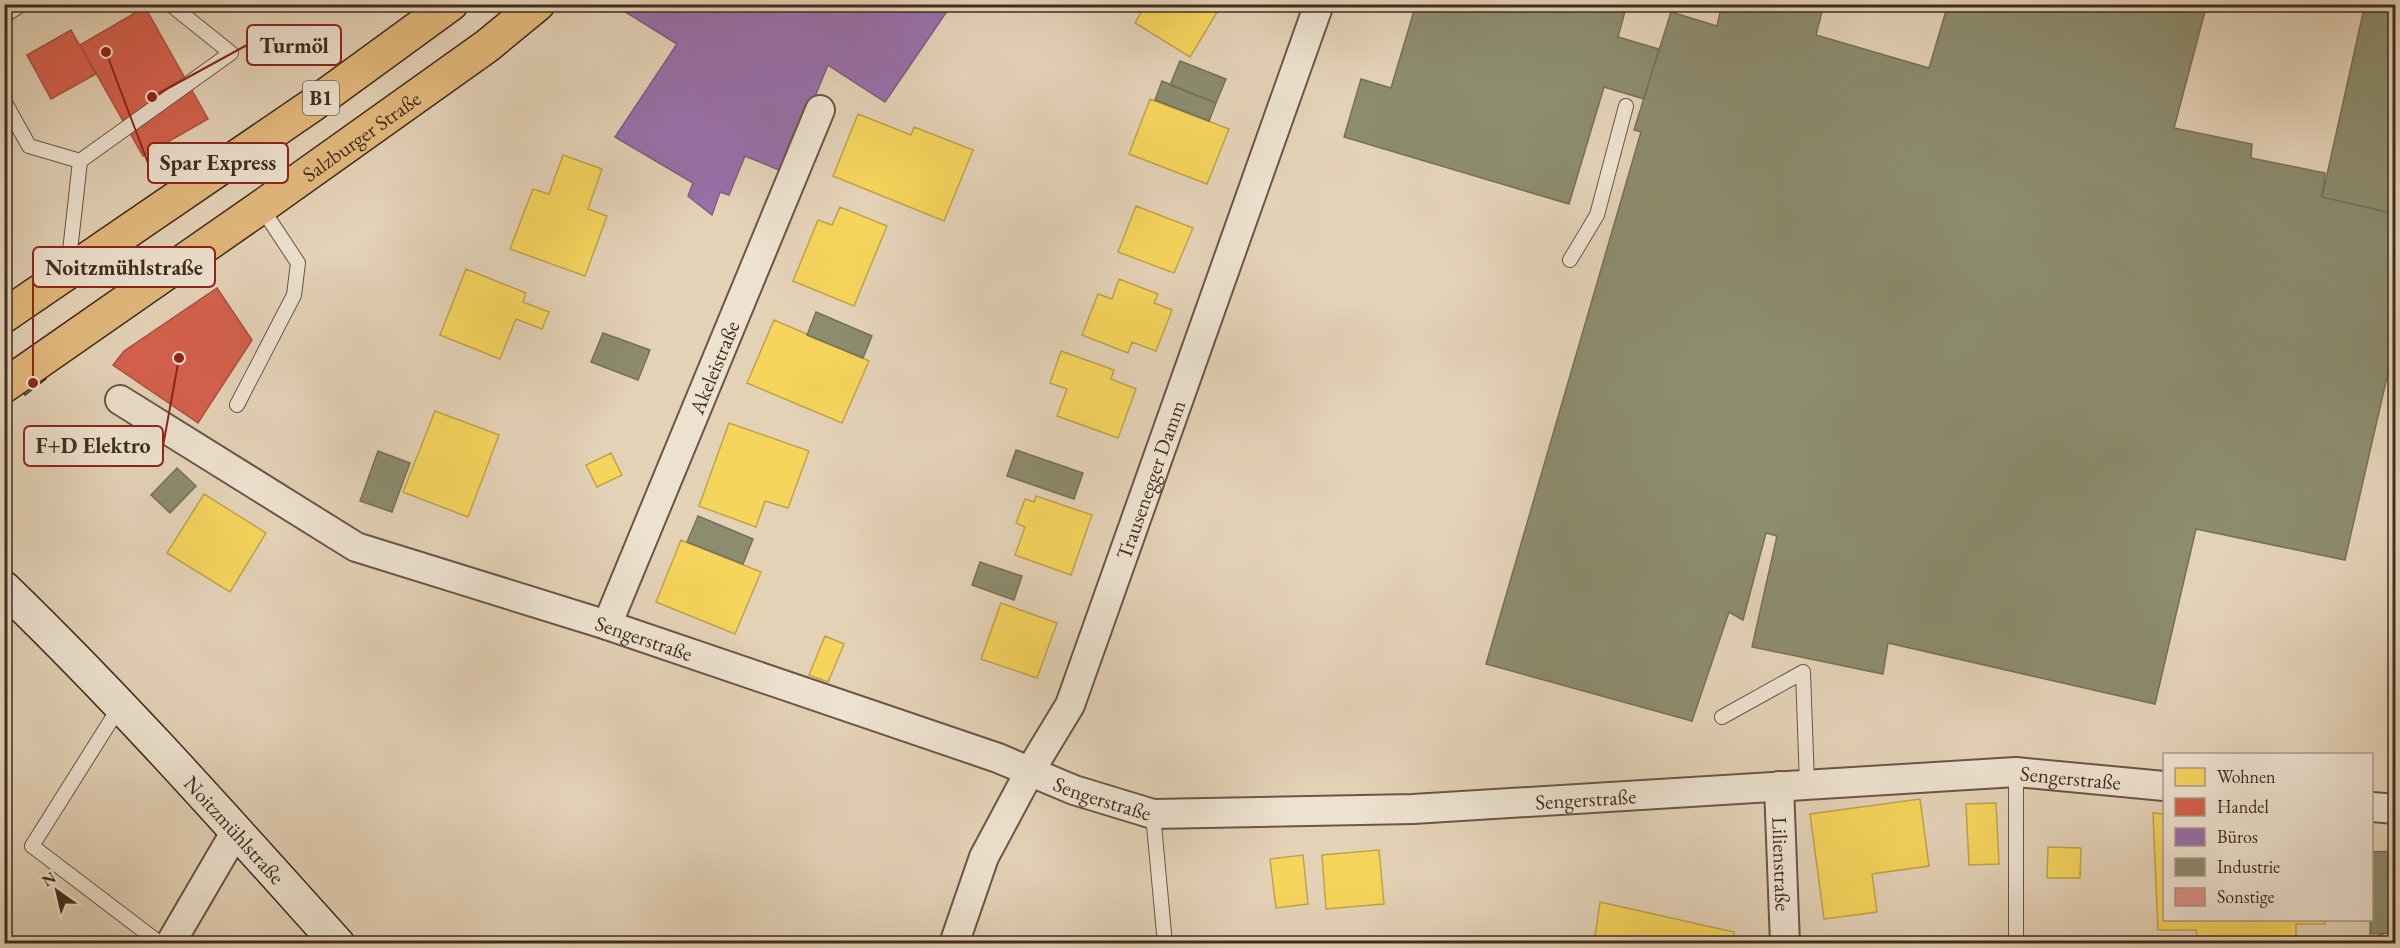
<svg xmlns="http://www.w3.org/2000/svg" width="2400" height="948" font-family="'EB Garamond',serif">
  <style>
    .homes { fill: #f6d55c; stroke: #c0a34a; stroke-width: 1.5 }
    .shops { fill: #d6604d; stroke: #a9513f; stroke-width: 1.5 }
    .offices { fill: #9970ab; stroke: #7f5c81; stroke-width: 1.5 }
    .industry { fill: #8c8c6e; stroke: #767056; stroke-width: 1.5 }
    .building { fill: #dc9187; stroke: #412d1f; stroke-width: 1.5 }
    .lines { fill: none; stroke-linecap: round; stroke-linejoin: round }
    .service-casing { stroke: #6a5645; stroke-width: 16 }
    .minor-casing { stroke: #6a5645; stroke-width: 32 }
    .secondary-casing { stroke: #412d1f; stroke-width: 36 }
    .primary-casing { stroke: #412d1f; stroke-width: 36 }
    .service { stroke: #ede2d0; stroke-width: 14 }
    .minor { stroke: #ede2d0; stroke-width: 28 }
    .secondary { stroke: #ede2d0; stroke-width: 33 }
    .primary { stroke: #e2b97c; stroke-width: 33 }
    .labels { text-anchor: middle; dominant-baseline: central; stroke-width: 6; stroke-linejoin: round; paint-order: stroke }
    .shield { fill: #ede2d0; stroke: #756354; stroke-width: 1.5 }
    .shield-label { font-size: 20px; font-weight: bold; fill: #412d1f }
    .street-label { font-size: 21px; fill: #412d1f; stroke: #ede2d0 }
    .leader { fill: none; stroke: #8f2418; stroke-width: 2 }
    .callout-dot { fill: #8f2418; stroke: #ede2d0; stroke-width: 2 }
    .callout { fill: #ede2d0; stroke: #8f2418; stroke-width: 2 }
    .callout-label { font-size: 22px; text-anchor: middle; font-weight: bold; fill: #412d1f }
  </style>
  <rect width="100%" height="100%" fill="#e4d2b7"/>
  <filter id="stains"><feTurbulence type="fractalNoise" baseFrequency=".00333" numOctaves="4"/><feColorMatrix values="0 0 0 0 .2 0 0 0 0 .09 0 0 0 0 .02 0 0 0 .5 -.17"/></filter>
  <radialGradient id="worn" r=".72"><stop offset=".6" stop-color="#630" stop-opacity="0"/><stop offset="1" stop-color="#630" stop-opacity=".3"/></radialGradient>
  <path class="homes" d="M1146,4H1222L1190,57L1135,23Z
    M1150,99L1229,129L1207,184L1129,154Z
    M858,114L911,135L914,127L973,150L944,221L833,176Z
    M563,155L602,169L588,209L607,216L585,276L510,249L533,189L549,194Z
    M1136,206L1193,228L1174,273L1118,252Z
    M840,207L887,226L854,306L793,281L818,220L832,225Z
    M466,269L526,293L523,302L549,312L542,329L516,319L500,359L440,335Z
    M1119,279L1158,294L1154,303L1172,310L1156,351L1132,342L1128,353L1082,335L1098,294L1112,299Z
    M774,320L869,361L842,423L747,383Z
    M1061,351L1114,370L1111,379L1136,389L1118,438L1057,416L1067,389L1050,383Z
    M435,411L499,435L468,517L403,492Z
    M729,423L809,451L788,508L765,501L756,527L699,506Z
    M611,453L622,475L597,487L586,465Z
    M204,494L266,533L230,592L167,553Z
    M1036,496L1092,515L1071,575L1015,555L1025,527L1016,523L1025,499L1034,502Z
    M681,540L761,572L735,634L656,602Z
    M1001,603L1057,623L1037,678L981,659Z
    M825,636L844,644L828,682L809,675Z
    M2396,709V736H2392Z
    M1920,799L1929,866L1872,874L1877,912L1824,919L1810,814Z
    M1996,803L1999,864L1969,865L1966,804Z
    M2153,813L2164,814V920H2325V924H2296V941L2240,944H2198L2196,930H2158Z
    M2048,847L2081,848L2080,878H2047Z
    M1379,850L1384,904L1326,909L1322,855Z
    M1303,855L1308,904L1276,908L1270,859Z
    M1600,902L1734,932L1732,944H1594Z"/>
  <path class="shops" d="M145,7L208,119L143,156L80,45Z
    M71,30L96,74L51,99L27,55Z
    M217,288L252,340L198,423L113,365L124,351Z"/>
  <path class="offices" d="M621,4H952L885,102L828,65L784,172L745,156L729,195L720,192L712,215L688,196L693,183L615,137L677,44L619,8Z"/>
  <path class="industry" d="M1416,4H1627L1618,37L1659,49L1644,99L1604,87L1569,204L1344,137L1361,79L1391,88Z
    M1722,4H1824L1816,35L1929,68L1948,4H2207L2174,128L2252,144L2251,158L2325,173L2322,197L2396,214V338L2345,560L2196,529L2155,704L1888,643L1883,674L1752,647L1777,536L1766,533L1743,620L1729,612L1692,721L1486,664L1641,132L1634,130L1671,12L1717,26Z
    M2365,4H2396V214L2322,197Z
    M1180,61L1226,79L1216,103L1170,85Z
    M1162,81L1216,103L1209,121L1155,100Z
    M816,312L872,336L863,358L807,335Z
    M603,333L650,350L638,380L591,362Z
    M1016,450L1083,473L1074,499L1007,476Z
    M378,451L410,463L392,512L360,501Z
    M177,468L196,486L170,513L151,495Z
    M698,516L753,539L743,564L687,542Z
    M980,562L1022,576L1014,600L972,585Z
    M2396,851V933L2370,934L2372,852Z"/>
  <path class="building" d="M41,373L46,379L25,395L19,388Z"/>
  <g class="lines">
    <defs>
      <path id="service" d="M4,16L22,4
        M4,101L29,146L80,161
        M1570,260L1597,215L1626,106
        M68,269L80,161L231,53L170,4
        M237,405L294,295L298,263L261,207
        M120,706L32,846L161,944
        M1722,717L1803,672L1807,784
        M2016,772V944
        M1153,814L1165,944
        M2382,942L2396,939"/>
      <g id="minor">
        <path id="s1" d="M120,400L356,547L607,625L998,758L1074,790L1153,814L1413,809L2016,772L2164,786"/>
        <path id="s2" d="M607,625L820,110"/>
        <path id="s3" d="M1779,786L1785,944"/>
        <path d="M2372,807L2396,809"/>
        <path d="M170,944L236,831"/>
        <path id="s4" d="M954,944L984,857L1030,771L1070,705L1319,4"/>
      </g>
      <g id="secondary">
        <path id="s5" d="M4,588C121,701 229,823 338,944"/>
      </g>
      <g id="primary">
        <path d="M4,316L311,106L451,4"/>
        <path id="s6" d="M4,386L261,207L487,46L538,4"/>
      </g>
    </defs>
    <use href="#service" class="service-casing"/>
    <use href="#minor" class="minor-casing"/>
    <use href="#secondary" class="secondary-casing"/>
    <use href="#primary" class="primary-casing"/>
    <use href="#service" class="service"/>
    <use href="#minor" class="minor"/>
    <use href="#secondary" class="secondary"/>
    <use href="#primary" class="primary"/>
  </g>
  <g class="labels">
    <rect class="shield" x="303" y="81" width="36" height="34" rx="4.5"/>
    <g class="shield-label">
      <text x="321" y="98">B1</text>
    </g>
    <g class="street-label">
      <text stroke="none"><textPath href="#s6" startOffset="436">Salzburger Straße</textPath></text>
      <text stroke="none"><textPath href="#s2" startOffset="279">Akeleistraße</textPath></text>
      <text stroke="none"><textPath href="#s4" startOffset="506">Trausenegger Damm</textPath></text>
      <text stroke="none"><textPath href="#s1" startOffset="580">Sengerstraße</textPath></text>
      <text stroke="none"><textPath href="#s1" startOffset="2038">Sengerstraße</textPath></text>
      <text stroke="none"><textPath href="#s1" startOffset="1066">Sengerstraße</textPath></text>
      <text stroke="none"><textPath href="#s1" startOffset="1552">Sengerstraße</textPath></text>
      <text stroke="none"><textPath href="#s5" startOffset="334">Noitzmühlstraße</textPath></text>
      <text stroke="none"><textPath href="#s3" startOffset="78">Lilienstraße</textPath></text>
    </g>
  </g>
  <path class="leader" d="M152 97L247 45M106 52L148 163M33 383L33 267M179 358L163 446"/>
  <g class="callout-dot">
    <circle cx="152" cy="97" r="6"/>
    <circle cx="106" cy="52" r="6"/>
    <circle cx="33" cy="383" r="6"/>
    <circle cx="179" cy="358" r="6"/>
  </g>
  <g class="callout">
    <rect x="247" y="25" width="94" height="40" rx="6"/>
    <rect x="148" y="143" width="140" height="40" rx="6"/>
    <rect x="33" y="247" width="182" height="40" rx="6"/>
    <rect x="24" y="426" width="139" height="40" rx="6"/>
  </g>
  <g class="callout-label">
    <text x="294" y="53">Turmöl</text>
    <text x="218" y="170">Spar Express</text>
    <text x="124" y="275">Noitzmühlstraße</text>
    <text x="93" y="453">F+D Elektro</text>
  </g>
  <rect width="2400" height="948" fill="none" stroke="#e4d2b7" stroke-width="24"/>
  <rect x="6" y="6" width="2388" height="936" fill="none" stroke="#412d1f" stroke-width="3"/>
  <rect x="12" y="12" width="2376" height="924" fill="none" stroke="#412d1f" stroke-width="1.5"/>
  <rect x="2163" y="753" width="210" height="168" fill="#ede2d0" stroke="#a89a89" stroke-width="1.5"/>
  <rect x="2175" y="768" width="30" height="18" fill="#f6d55c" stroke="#a89a89" stroke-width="1.5"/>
  <text x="2217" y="783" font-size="18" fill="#412d1f">Wohnen</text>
  <rect x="2175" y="798" width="30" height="18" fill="#d6604d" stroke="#a89a89" stroke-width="1.5"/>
  <text x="2217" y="813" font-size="18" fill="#412d1f">Handel</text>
  <rect x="2175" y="828" width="30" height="18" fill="#9970ab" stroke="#a89a89" stroke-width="1.5"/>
  <text x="2217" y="843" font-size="18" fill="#412d1f">Büros</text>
  <rect x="2175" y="858" width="30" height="18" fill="#8c8c6e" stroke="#a89a89" stroke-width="1.5"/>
  <text x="2217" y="873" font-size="18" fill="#412d1f">Industrie</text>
  <rect x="2175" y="888" width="30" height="18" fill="#dc9187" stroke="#a89a89" stroke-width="1.5"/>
  <text x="2217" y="903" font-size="18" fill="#412d1f">Sonstige</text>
  <g transform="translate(57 891) rotate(326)" stroke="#ede2d0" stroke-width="4.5" paint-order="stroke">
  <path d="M0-4.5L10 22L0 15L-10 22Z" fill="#412d1f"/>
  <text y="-9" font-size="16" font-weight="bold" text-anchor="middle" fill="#412d1f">N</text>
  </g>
  <rect width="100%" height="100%" filter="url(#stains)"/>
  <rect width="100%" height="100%" fill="url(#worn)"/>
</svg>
